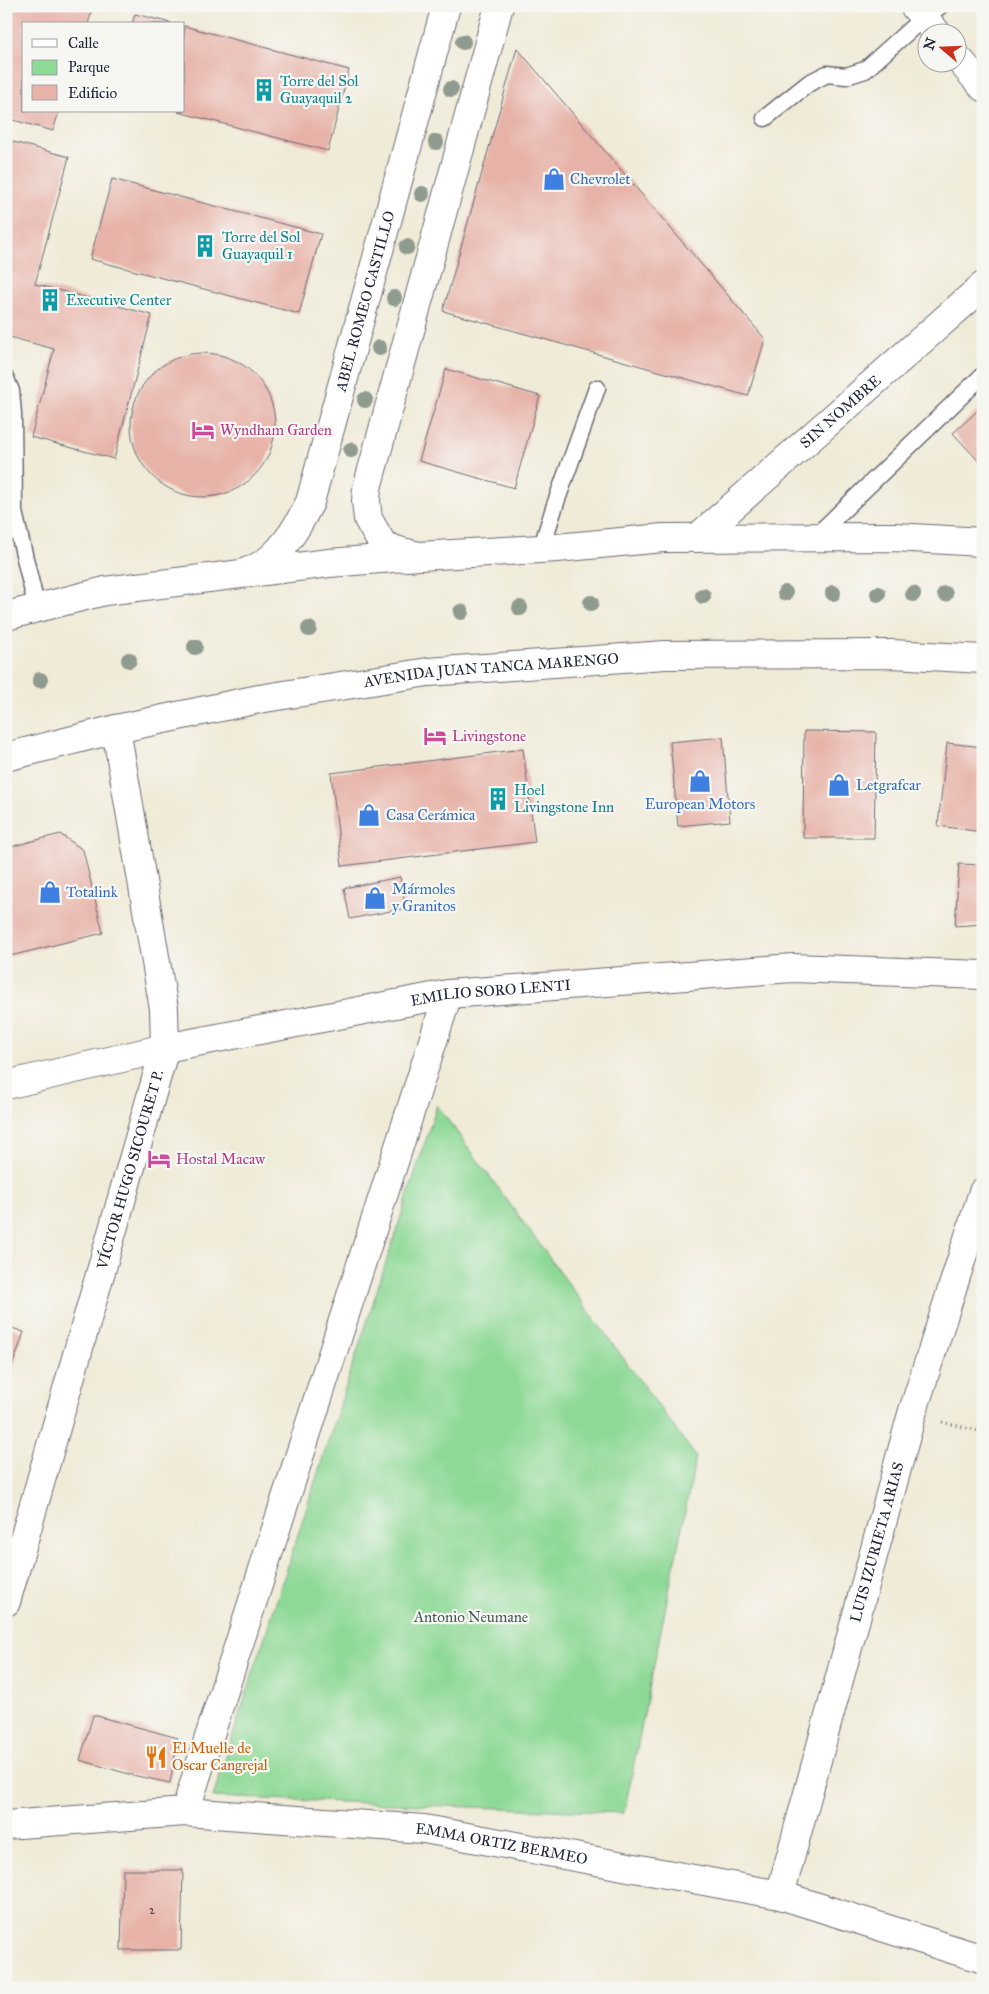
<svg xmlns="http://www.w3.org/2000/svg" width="989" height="1994" font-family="'IM FELL Great Primer',serif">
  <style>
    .green { fill: #8ed996; stroke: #587e68 }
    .building { fill: #e7b2a8 }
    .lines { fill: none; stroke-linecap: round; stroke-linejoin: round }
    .lane-casing { stroke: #6a6872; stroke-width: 19 }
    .street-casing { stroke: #6a6872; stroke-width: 30 }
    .secondary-casing { stroke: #6a6872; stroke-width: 30 }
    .primary-casing { stroke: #6a6872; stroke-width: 30 }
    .path { stroke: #6a6872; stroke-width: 3; stroke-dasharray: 1 4; stroke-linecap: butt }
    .lane { stroke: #fff; stroke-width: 16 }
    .street { stroke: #fff; stroke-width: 28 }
    .secondary { stroke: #fff; stroke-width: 28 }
    .primary { stroke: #fff; stroke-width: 28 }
    .tree { fill: #909b90 }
    .labels { text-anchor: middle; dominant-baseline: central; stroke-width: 4.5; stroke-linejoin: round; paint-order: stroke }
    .number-label { font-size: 12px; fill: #534656 }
    .culture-label { font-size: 15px; fill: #0d838f; stroke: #f6f6f2; text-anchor: start }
    .shop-label { font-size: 15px; fill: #366cbe; stroke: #f6f6f2; text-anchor: start }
    .street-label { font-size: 15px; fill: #22223b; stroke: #f6f6f2 }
    .hotel-label { font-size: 15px; fill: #b23c85; stroke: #f6f6f2; text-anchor: start }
    .park-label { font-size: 15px; fill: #425956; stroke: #f6f6f2 }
    .food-label { font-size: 15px; fill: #c56008; stroke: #f6f6f2; text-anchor: start }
  </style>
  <rect width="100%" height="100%" fill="#f6f6f2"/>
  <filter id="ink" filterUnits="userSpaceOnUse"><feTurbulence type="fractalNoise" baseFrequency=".02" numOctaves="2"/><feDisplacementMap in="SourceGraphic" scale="10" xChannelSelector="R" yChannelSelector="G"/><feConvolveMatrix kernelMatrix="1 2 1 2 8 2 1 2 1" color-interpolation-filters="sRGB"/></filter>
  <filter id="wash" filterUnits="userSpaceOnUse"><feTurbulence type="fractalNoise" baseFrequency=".0096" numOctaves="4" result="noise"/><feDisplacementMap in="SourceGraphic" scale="20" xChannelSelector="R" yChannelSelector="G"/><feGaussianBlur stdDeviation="1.12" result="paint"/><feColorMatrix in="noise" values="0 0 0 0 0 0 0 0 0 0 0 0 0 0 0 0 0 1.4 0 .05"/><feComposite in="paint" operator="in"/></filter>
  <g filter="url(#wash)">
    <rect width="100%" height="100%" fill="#f0ebd7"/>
    <path class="green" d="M437,1105L696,1457L624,1813L213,1797Z"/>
    <g id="blocks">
      <path class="building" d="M6,6L93,7L88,24H24V111H59L53,131L6,118Z
        M135,14L171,23V24H132Z
        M184,26L349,70L328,151L178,112L184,111Z
        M517,48L765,339L748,396L443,311Z
        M6,140L69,157L35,284L152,315L114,459L31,437L54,349L6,336Z
        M112,179L321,234L299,314L90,259Z
        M131 425a72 72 0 1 1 144 0a72 72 0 1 1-144 0Z
        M446,369L540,396L514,488L419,461Z
        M983,406V466L953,433Z
        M804,731L876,732L874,838H803Z
        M723,737L730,821L678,826L670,742Z
        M947,743L983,747V832L938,826Z
        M523,749L535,842L342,866L331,773Z
        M60,834L83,850L103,933L6,957V848Z
        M959,864L983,865V924L955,926Z
        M400,877L406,908L350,919L344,888Z
        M6,1326L24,1332L9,1376L6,1375Z
        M93,1715L178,1738L170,1783L132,1775L80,1760Z
        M123,1870H183L181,1950H121Z"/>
    </g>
  </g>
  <g filter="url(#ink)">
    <use href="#blocks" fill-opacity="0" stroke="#6a6872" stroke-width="1"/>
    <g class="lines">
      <defs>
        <path id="lane" d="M765,118L809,83L827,74L846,76L865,70L923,18L940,6
          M6,379L11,391L13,414L14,512L37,609
          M815,537L983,375
          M541,549L555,505L597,388"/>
        <g id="street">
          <path d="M914,6L936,32"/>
          <path d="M956,56L983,87"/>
          <path id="s1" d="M697,538L983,286"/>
          <path id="s2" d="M6,1085L165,1048L448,994L793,968L983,975"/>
          <path id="s3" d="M6,1602L165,1048L164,1009L116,729"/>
          <path d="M185,1812L448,994"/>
          <path id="s4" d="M6,1825L185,1812L424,1829L780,1895L983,1959"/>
          <path id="s5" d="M780,1895L912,1414L983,1192"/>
        </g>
        <g id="secondary">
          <path d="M419,556L399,551L383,545L368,519L366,501L367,488L499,6"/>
          <path id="s6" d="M244,573C251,570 259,567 266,562C286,547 299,524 310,502L446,6"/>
        </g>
        <g id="primary">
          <path d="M6,616L105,591L329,563L419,556L557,548L663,538L894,537L983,542"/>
          <path id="s7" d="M6,757L116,729L259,699L428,672L665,655L892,654L983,659"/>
        </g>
      </defs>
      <use href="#lane" class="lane-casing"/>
      <use href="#street" class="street-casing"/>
      <use href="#secondary" class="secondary-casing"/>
      <use href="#primary" class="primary-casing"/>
      <path class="path" d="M942,1422L983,1432"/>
      <use href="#lane" class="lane"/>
      <use href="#street" class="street"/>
      <use href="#secondary" class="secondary"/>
      <use href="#primary" class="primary"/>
    </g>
    <g class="tree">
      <circle cx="463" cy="42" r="8"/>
      <circle cx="451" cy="89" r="8"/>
      <circle cx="436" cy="142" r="8"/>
      <circle cx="422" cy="194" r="8"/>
      <circle cx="407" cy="247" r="8"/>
      <circle cx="394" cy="298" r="8"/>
      <circle cx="379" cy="348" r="8"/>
      <circle cx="365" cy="400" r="8"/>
      <circle cx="351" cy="450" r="8"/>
      <circle cx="785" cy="593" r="8"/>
      <circle cx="833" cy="593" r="8"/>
      <circle cx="878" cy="594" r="8"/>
      <circle cx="913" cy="594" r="8"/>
      <circle cx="945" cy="594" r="8"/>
      <circle cx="703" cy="596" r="8"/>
      <circle cx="591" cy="603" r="8"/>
      <circle cx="520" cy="608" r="8"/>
      <circle cx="461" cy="612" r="8"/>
      <circle cx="309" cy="629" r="8"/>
      <circle cx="195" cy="647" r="8"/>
      <circle cx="129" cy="660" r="8"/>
      <circle cx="40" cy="680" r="8"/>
    </g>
  </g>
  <defs>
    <symbol id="building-bare" viewBox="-9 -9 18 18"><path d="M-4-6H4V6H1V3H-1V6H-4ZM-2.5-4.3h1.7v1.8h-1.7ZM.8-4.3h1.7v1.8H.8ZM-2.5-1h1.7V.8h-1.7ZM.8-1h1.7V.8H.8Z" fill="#0f9aa8" stroke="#f6f6f2" stroke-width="2.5" paint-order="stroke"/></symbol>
    <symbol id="shop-bare" viewBox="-9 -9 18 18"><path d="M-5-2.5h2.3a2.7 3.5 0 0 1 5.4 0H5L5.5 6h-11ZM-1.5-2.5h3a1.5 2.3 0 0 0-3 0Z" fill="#3f7fe0" stroke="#f6f6f2" stroke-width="2.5" paint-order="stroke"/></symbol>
    <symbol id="hotel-bare" viewBox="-9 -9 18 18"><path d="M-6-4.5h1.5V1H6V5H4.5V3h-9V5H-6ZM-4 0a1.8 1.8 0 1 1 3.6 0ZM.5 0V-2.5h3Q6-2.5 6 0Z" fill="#d1479c" stroke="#f6f6f2" stroke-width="2.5" paint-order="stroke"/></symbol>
    <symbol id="restaurant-bare" viewBox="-9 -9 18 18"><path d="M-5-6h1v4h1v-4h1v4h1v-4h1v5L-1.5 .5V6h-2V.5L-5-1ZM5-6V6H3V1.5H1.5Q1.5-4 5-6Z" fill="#e8710a" stroke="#f6f6f2" stroke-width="2.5" paint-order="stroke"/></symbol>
  </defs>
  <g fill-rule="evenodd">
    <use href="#building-bare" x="248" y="74" width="32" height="32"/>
    <use href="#shop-bare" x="538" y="163" width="32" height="32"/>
    <use href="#building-bare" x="189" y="230" width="32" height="32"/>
    <use href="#building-bare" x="34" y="284" width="32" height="32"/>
    <use href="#hotel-bare" x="187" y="414" width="32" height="32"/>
    <use href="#hotel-bare" x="419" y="720" width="32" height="32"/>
    <use href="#shop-bare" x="684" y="765" width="32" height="32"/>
    <use href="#shop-bare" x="823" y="769" width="32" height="32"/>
    <use href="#building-bare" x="482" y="783" width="32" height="32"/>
    <use href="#shop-bare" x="353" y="799" width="32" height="32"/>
    <use href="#shop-bare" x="34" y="876" width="32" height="32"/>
    <use href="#shop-bare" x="359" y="882" width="32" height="32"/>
    <use href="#hotel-bare" x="143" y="1143" width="32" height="32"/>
    <use href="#restaurant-bare" x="140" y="1741" width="32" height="32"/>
  </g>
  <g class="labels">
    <g class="number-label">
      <text x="152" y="1910">2</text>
    </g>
    <g class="culture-label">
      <text x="280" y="81">Torre del Sol<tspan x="280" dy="17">Guayaquil 2</tspan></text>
      <text x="222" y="237">Torre del Sol<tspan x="222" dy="17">Guayaquil 1</tspan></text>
      <text x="66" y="300">Executive Center</text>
      <text x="514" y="790">Hoel<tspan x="514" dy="17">Livingstone Inn</tspan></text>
    </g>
    <g class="shop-label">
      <text x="570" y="179">Chevrolet</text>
      <text x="856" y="785">Letgrafcar</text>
      <text x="700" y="804" text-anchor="middle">European Motors</text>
      <text x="386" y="815">Casa Cerámica</text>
      <text x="392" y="889">Mármoles<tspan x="392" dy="17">y Granitos</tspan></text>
      <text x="66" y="892">Totalink</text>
    </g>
    <g class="street-label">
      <text stroke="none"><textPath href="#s6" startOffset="308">ABEL ROMEO CASTILLO</textPath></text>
      <text stroke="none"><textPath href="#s1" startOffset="191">SIN NOMBRE</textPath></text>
      <text stroke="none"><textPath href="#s7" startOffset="494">AVENIDA JUAN TANCA MARENGO</textPath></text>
      <text stroke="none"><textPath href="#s2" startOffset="494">EMILIO SORO LENTI</textPath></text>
      <text stroke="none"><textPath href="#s3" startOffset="450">VÍCTOR HUGO SICOURET P.</textPath></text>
      <text stroke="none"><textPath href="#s5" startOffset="366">LUIS IZURIETA ARIAS</textPath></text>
      <text stroke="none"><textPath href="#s4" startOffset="498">EMMA ORTIZ BERMEO</textPath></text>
    </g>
    <g class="hotel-label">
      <text x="220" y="430">Wyndham Garden</text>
      <text x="452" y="736">Livingstone</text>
      <text x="176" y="1159">Hostal Macaw</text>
    </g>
    <g class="park-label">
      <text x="471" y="1617">Antonio Neumane</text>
    </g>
    <g class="food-label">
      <text x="172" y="1748">El Muelle de<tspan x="172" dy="17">Oscar Cangrejal</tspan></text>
    </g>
  </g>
  <rect width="989" height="1994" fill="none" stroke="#f6f6f2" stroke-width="25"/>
  <rect x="22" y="22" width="162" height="90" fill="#f6f6f2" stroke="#a1a1a9"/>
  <rect x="32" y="39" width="25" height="8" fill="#ffffff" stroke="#a1a1a9"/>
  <text x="68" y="48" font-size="15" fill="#22223b">Calle</text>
  <rect x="32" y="60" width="25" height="15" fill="#8ed996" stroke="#a1a1a9"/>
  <text x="68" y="72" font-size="15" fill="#22223b">Parque</text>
  <rect x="32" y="85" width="25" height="15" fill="#e7b2a8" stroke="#a1a1a9"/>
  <text x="68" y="98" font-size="15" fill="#22223b">Edificio</text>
  <g transform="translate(942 48) rotate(289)"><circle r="24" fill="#f6f6f2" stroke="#a1a1a9"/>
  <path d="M0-4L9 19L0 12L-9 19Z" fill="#c8321e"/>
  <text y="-8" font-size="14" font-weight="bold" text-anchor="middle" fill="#22223b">N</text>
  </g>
</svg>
